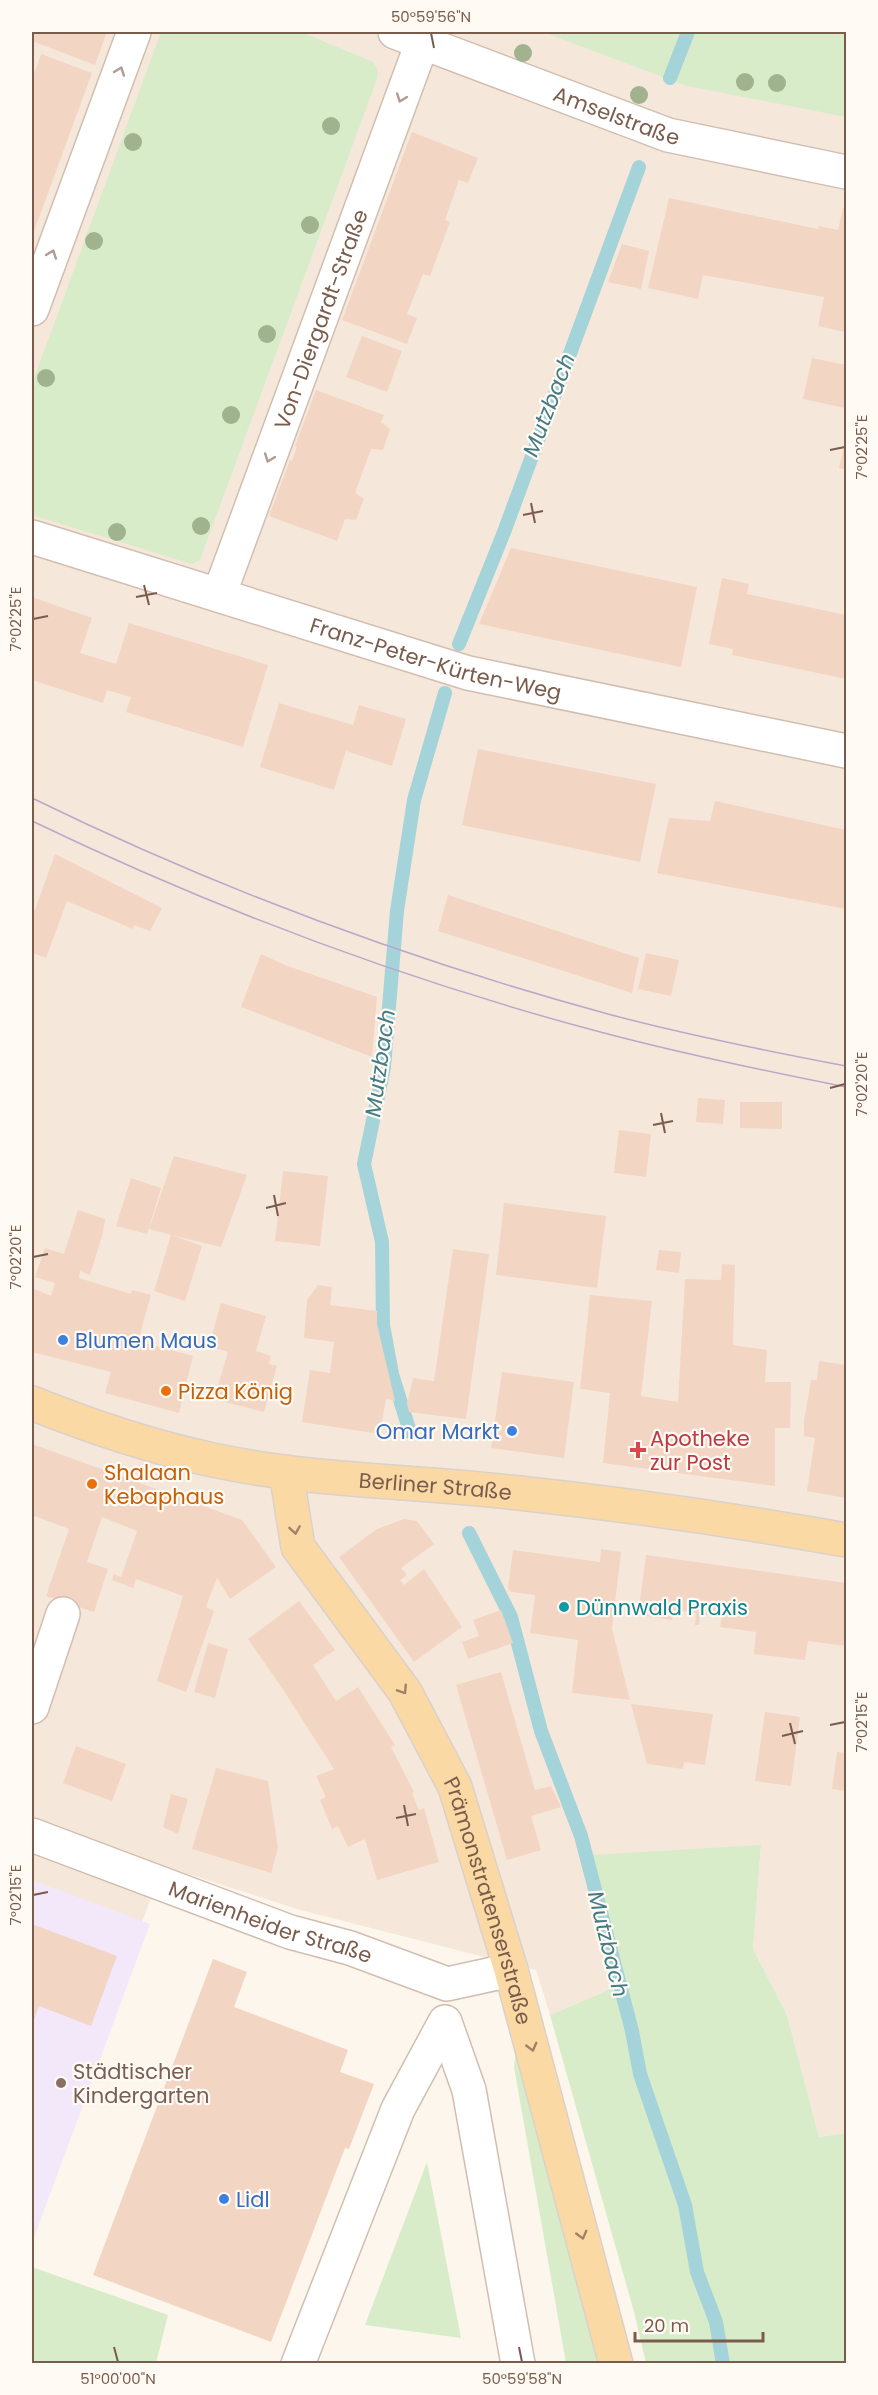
<svg xmlns="http://www.w3.org/2000/svg" width="878" height="2395" font-family="Poppins,sans-serif">
  <style>
    .residential { fill: #f5e8da }
    .education { fill: #f3e8fa }
    .green { fill: #d8ecc9 }
    .lines { fill: none; stroke-linecap: round; stroke-linejoin: round }
    .stream { stroke: #a5d3da; stroke-width: 14 }
    .building { fill: #f3d5c3 }
    .minor-casing { stroke: #d1beb0; stroke-width: 36 }
    .major-casing { stroke: #dad1cd; stroke-width: 36 }
    .minor { stroke: #fff; stroke-width: 33 }
    .major { stroke: #fbd9a5; stroke-width: 33 }
    .tram { stroke: #b9a8c9; stroke-width: 1.5 }
    .tree { fill: #a0b28e }
    .oneway { stroke: #af9d94 }
    .oneway2 { stroke: #a18267 }
    .ticks { fill: none; stroke: #7a5c4d; stroke-width: 2 }
    .shop-dot { fill: #3f7fe0; stroke: #fffaf3; stroke-width: 2 }
    .food-dot { fill: #e8710a; stroke: #fffaf3; stroke-width: 2 }
    .health-dot { fill: #e0444e; stroke: #fffaf3; stroke-width: 2 }
    .culture-dot { fill: #0f9aa8; stroke: #fffaf3; stroke-width: 2 }
    .education-dot { fill: #8d6e63; stroke: #fffaf3; stroke-width: 2 }
    .labels { text-anchor: middle; dominant-baseline: central; stroke-width: 4.5; stroke-linejoin: round; paint-order: stroke }
    .street-label { font-size: 21px; fill: #7a5c4d; stroke: #fffaf3 }
    .shop-label { font-size: 21px; fill: #366cbe; stroke: #fffaf3; text-anchor: start }
    .food-label { font-size: 21px; fill: #c56008; stroke: #fffaf3; text-anchor: start }
    .health-label { font-size: 21px; fill: #be3a42; stroke: #fffaf3; text-anchor: start }
    .culture-label { font-size: 21px; fill: #0d838f; stroke: #fffaf3; text-anchor: start }
    .education-label { font-size: 21px; fill: #785e54; stroke: #fffaf3; text-anchor: start }
    .water-label { font-size: 22px; font-style: italic; fill: #437c86; stroke: #fffaf3 }
    .neatline { fill: none; stroke: #7a5c4d; stroke-width: 2 }
    .ticks-label { font-size: 15px; text-anchor: middle; fill: #7a5c4d }
  </style>
  <rect width="100%" height="100%" fill="#fdf6ec"/>
  <path class="residential" d="M32,32H846V2133L819,2137L787,2015L753,1949L761,1845L626,1980L613,1988L550,2015L536,1970L300,1910L163,1866L32,2217Z"/>
  <path class="education" d="M32,1880L150,1924L32,2243Z"/>
  <path class="green" d="M161,32H301L373,62L378,70L377,79L200,560L192,564L32,515V384Z
    M543,32H846V117L687,86Z
    M761,1845L753,1949L787,2015L819,2137L846,2133V2363H646L634,2312L550,2015L613,1988L626,1980L590,1855Z
    M516,2047L600,2363H566L514,2067Z
    M427,2162L461,2338L365,2325Z
    M32,2267L168,2315L156,2363H32Z"/>
  <g class="lines">
    <path class="stream" d="M670,78L688,32
      M459,644L504,532L639,167
      M410,1432L392,1374L383,1325L382,1242L364,1164L384,1067L397,911L414,800L445,693
      M469,1533L511,1617L541,1731L581,1836L632,2031L640,2074L685,2205L697,2272L716,2322L723,2364"/>
  </g>
  <path class="building" d="M32,32H107L95,65L32,41Z
    M41,54L92,73L32,237V80Z
    M412,132L478,158L468,183L459,180L445,220L450,222L430,276L423,274L407,314L417,318L407,344L342,320Z
    M669,198L818,229L819,226L838,230L843,208L846,209L845,332L818,326L824,297L703,275L698,299L648,288Z
    M622,244L649,251L641,289L608,282Z
    M362,336L402,351L387,392L346,377Z
    M812,358L846,365L845,408L803,399Z
    M316,390L384,415L381,422L390,429L383,450L371,449L355,493L364,499L356,520L345,519L337,541L269,516L290,460L292,461L297,447L295,446Z
    M846,438V470L839,468Z
    M511,548L697,587L681,667L479,624Z
    M722,578L749,584L747,594L846,615V679L732,655L733,649L709,644Z
    M32,597L92,618L80,653L116,664L129,623L268,665L243,747L126,712L131,697L107,690L103,703L32,680Z
    M279,703L353,725L359,705L406,719L392,766L346,751L334,790L260,767Z
    M478,749L656,784L640,862L462,825Z
    M715,801L846,830V909L657,873L669,818L710,821Z
    M55,854L162,908L150,931L134,925L133,929L67,901L46,958L32,953V918Z
    M448,895L639,958L632,993L438,931Z
    M646,953L679,960L671,996L638,989Z
    M261,954L285,965L377,997L372,1057L241,1007Z
    M698,1098L725,1100L723,1124L696,1122Z
    M740,1102H782V1129L740,1128Z
    M619,1130L651,1134L646,1177L614,1173Z
    M174,1156L247,1175L221,1247L171,1235L202,1246L185,1301L154,1291L171,1235L149,1229Z
    M283,1171L328,1176L320,1246L275,1241Z
    M131,1178L161,1188L147,1234L116,1226Z
    M504,1203L606,1216L597,1288L496,1275Z
    M78,1210L105,1219L103,1233L90,1275L80,1271L79,1278L131,1294L132,1290L151,1295L138,1341L193,1356L179,1413L105,1393L111,1372L32,1352V1288L51,1296L55,1283L35,1277L45,1248L64,1254Z
    M453,1249L489,1254L466,1419L409,1412L407,1404L413,1378L434,1381Z
    M659,1250L681,1252L679,1273L656,1270Z
    M722,1264L735,1265L733,1345L767,1350L765,1382H791L790,1428H775V1486L603,1463L610,1393L580,1389L590,1295L652,1301L641,1396L678,1402L685,1279L721,1280Z
    M318,1285L332,1287L330,1305L377,1311V1324L395,1401L386,1399L380,1434L302,1422L310,1370L330,1373L334,1342L304,1338L307,1300Z
    M221,1303L266,1316L256,1351L271,1356L269,1364L277,1366L264,1412L214,1399L228,1352L209,1346Z
    M819,1361L846,1365L844,1384L846,1385V1498L807,1491L815,1438L804,1436V1421L811,1380H817Z
    M502,1372L574,1382L564,1458L491,1448Z
    M32,1444L242,1520L276,1567L230,1599L217,1578L206,1607L214,1611L186,1692L157,1681L183,1596L136,1579L133,1588L112,1580L114,1574L121,1577L137,1531L102,1517L87,1562L108,1569L94,1612L46,1596L69,1529L32,1515Z
    M404,1519L417,1521L434,1544L401,1568L407,1575L400,1580L404,1585L424,1569L462,1627L414,1662L339,1557L377,1529Z
    M601,1549L621,1552L612,1629L630,1700L572,1693L578,1640L530,1633L535,1595L511,1592L508,1588L513,1550L600,1562Z
    M646,1555L846,1583V1646L808,1641L805,1660L754,1654L756,1632L720,1627L722,1617L700,1614L699,1625H695L696,1613L674,1610L672,1620L638,1615Z
    M299,1601L335,1650L313,1665L336,1701L358,1687L395,1745L391,1747L414,1792L412,1793L419,1810L424,1808L439,1862L377,1880L365,1839L348,1847L338,1826L332,1829L320,1800L326,1797L316,1776L334,1769L282,1688L248,1639Z
    M501,1610L513,1643L468,1659L462,1642L479,1636L473,1620Z
    M208,1643L228,1649L215,1698L194,1692Z
    M501,1672L535,1790L551,1786L561,1807L531,1816L541,1850L507,1860L456,1685Z
    M631,1704L713,1714L705,1765L684,1762L683,1769L647,1764Z
    M765,1712L800,1717L791,1786L755,1781Z
    M76,1746L126,1764L112,1801L63,1783Z
    M837,1752L846,1753V1791L832,1789Z
    M216,1768L268,1781L278,1848L271,1873L192,1849Z
    M171,1794L188,1799L178,1834L163,1827Z
    M32,1924L117,1956L91,2026L39,2006L32,2025Z
    M213,1959L247,1972L234,2007L348,2050L340,2072L374,2084L349,2149L345,2148L271,2342L93,2275Z"/>
  <g class="lines">
    <defs>
      <g id="minor">
        <path id="s1" d="M395,32L668,135L846,172"/>
        <path d="M32,309L134,32"/>
        <path id="s2" d="M32,537L468,673L846,751"/>
        <path id="s3" d="M219,595L422,43"/>
        <path d="M32,1707L63,1614"/>
        <path id="s4" d="M32,1835L290,1932L350,1948L447,1984L511,1970"/>
        <path d="M298,2364L398,2109L445,2022L469,2090L518,2364"/>
      </g>
      <g id="major">
        <path id="s5" d="M32,1403C89,1426 152,1447 213,1460C310,1481 412,1481 510,1492C622,1504 735,1520 846,1540"/>
        <path id="s6" d="M286,1472L298,1547L405,1692L455,1787L511,1970L616,2364"/>
      </g>
    </defs>
    <use href="#minor" class="minor-casing"/>
    <use href="#major" class="major-casing"/>
    <use href="#minor" class="minor"/>
    <use href="#major" class="major"/>
    <path class="tram" d="M32,798C216,888 410,960 608,1014C686,1035 767,1051 846,1066
      M32,821C215,909 407,981 604,1033C684,1054 765,1071 846,1087"/>
  </g>
  <g class="tree">
    <circle cx="523" cy="53" r="9"/>
    <circle cx="745" cy="82" r="9"/>
    <circle cx="777" cy="83" r="9"/>
    <circle cx="639" cy="95" r="9"/>
    <circle cx="331" cy="126" r="9"/>
    <circle cx="133" cy="142" r="9"/>
    <circle cx="310" cy="225" r="9"/>
    <circle cx="94" cy="241" r="9"/>
    <circle cx="267" cy="334" r="9"/>
    <circle cx="46" cy="378" r="9"/>
    <circle cx="231" cy="415" r="9"/>
    <circle cx="201" cy="526" r="9"/>
    <circle cx="117" cy="532" r="9"/>
  </g>
  <defs><path id="oneway-chevron" d="M-2-3.5L2.5 0L-2 3.5" fill="none" stroke-width="1.6" stroke-linecap="round" stroke-linejoin="round" transform="scale(1.5)"/></defs>
  <g class="oneway">
    <use href="#oneway-chevron" transform="translate(120 71) rotate(-70)"/>
    <use href="#oneway-chevron" transform="translate(401 98) rotate(110)"/>
    <use href="#oneway-chevron" transform="translate(52 254) rotate(-70)"/>
    <use href="#oneway-chevron" transform="translate(269 458) rotate(110)"/>
  </g>
  <g class="oneway2">
    <use href="#oneway-chevron" transform="translate(295 1530) rotate(81)"/>
    <use href="#oneway-chevron" transform="translate(403 1690) rotate(57)"/>
    <use href="#oneway-chevron" transform="translate(532 2047) rotate(75)"/>
    <use href="#oneway-chevron" transform="translate(582 2235) rotate(75)"/>
  </g>
  <path class="ticks" d="M431,33L434,48M830,450L845,447M531,503L535,523M523,515L543,511M144,585L149,605M136,597L157,593M33,619L48,616M830,1088L845,1084M661,1113L665,1133M653,1125L673,1121M274,1195L278,1216M266,1208L286,1203M33,1257L48,1254M790,1723L795,1744M830,1725L845,1722M782,1736L803,1731M404,1805L408,1826M396,1818L416,1814M33,1895L48,1892M114,2347L118,2362M519,2347L522,2362"/>
  <g class="shop-dot">
    <circle cx="63" cy="1340" r="6"/>
    <circle cx="512" cy="1431" r="6"/>
    <circle cx="224" cy="2199" r="6"/>
  </g>
  <g class="food-dot">
    <circle cx="166" cy="1391" r="6"/>
    <circle cx="92" cy="1484" r="6"/>
  </g>
  <path class="health-dot" d="M635 1441h6v6h6v6h-6v6h-6v-6h-6v-6h6z"/>
  <circle class="culture-dot" cx="564" cy="1607" r="6"/>
  <circle class="education-dot" cx="61" cy="2083" r="6"/>
  <g class="labels">
    <g class="street-label">
      <text stroke="none"><textPath href="#s1" startOffset="237">Amselstraße</textPath></text>
      <text stroke="none"><textPath href="#s3" startOffset="294">Von-Diergardt-Straße</textPath></text>
      <text stroke="none"><textPath href="#s2" startOffset="422">Franz-Peter-Kürten-Weg</textPath></text>
      <text stroke="none"><textPath href="#s5" startOffset="414">Berliner Straße</textPath></text>
      <text stroke="none"><textPath href="#s6" startOffset="482">Prämonstratenserstraße</textPath></text>
      <text stroke="none"><textPath href="#s4" startOffset="254">Marienheider Straße</textPath></text>
    </g>
    <g class="shop-label">
      <text x="75" y="1340">Blumen Maus</text>
      <text x="500" y="1431" text-anchor="end">Omar Markt</text>
      <text x="236" y="2199">Lidl</text>
    </g>
    <g class="food-label">
      <text x="178" y="1391">Pizza König</text>
      <text x="104" y="1472">Shalaan<tspan x="104" dy="24">Kebaphaus</tspan></text>
    </g>
    <g class="health-label">
      <text x="650" y="1438">Apotheke<tspan x="650" dy="24">zur Post</tspan></text>
    </g>
    <g class="culture-label">
      <text x="576" y="1607">Dünnwald Praxis</text>
    </g>
    <g class="education-label">
      <text x="73" y="2071">Städtischer<tspan x="73" dy="24">Kindergarten</tspan></text>
    </g>
    <g class="water-label">
      <text transform="translate(549 405) rotate(-69)">Mutzbach</text>
      <text transform="translate(380 1063) rotate(-82)">Mutzbach</text>
      <text transform="translate(608 1944) rotate(76)">Mutzbach</text>
    </g>
  </g>
  <rect width="878" height="2395" fill="none" stroke="#fffaf3" stroke-width="66"/>
  <path d="M635 2332v9h128v-9" fill="none" stroke="#7a5c4d" stroke-width="3"/>
  <text x="644" y="2332" font-size="18" fill="#7a5c4d" stroke="#fffaf3" stroke-width="4.5" paint-order="stroke">20 m</text>
  <rect x="33" y="33" width="812" height="2329" class="neatline"/>
  <g class="ticks-label">
    <text x="431" y="22">50°59'56"N</text>
    <text transform="translate(862 447) rotate(-90)" y="5">7°02'25"E</text>
    <text transform="translate(16 619) rotate(-90)" y="5">7°02'25"E</text>
    <text transform="translate(862 1084) rotate(-90)" y="5">7°02'20"E</text>
    <text transform="translate(16 1257) rotate(-90)" y="5">7°02'20"E</text>
    <text transform="translate(862 1722) rotate(-90)" y="5">7°02'15"E</text>
    <text transform="translate(16 1895) rotate(-90)" y="5">7°02'15"E</text>
    <text x="118" y="2384">51°00'00"N</text>
    <text x="522" y="2384">50°59'58"N</text>
  </g>
</svg>
